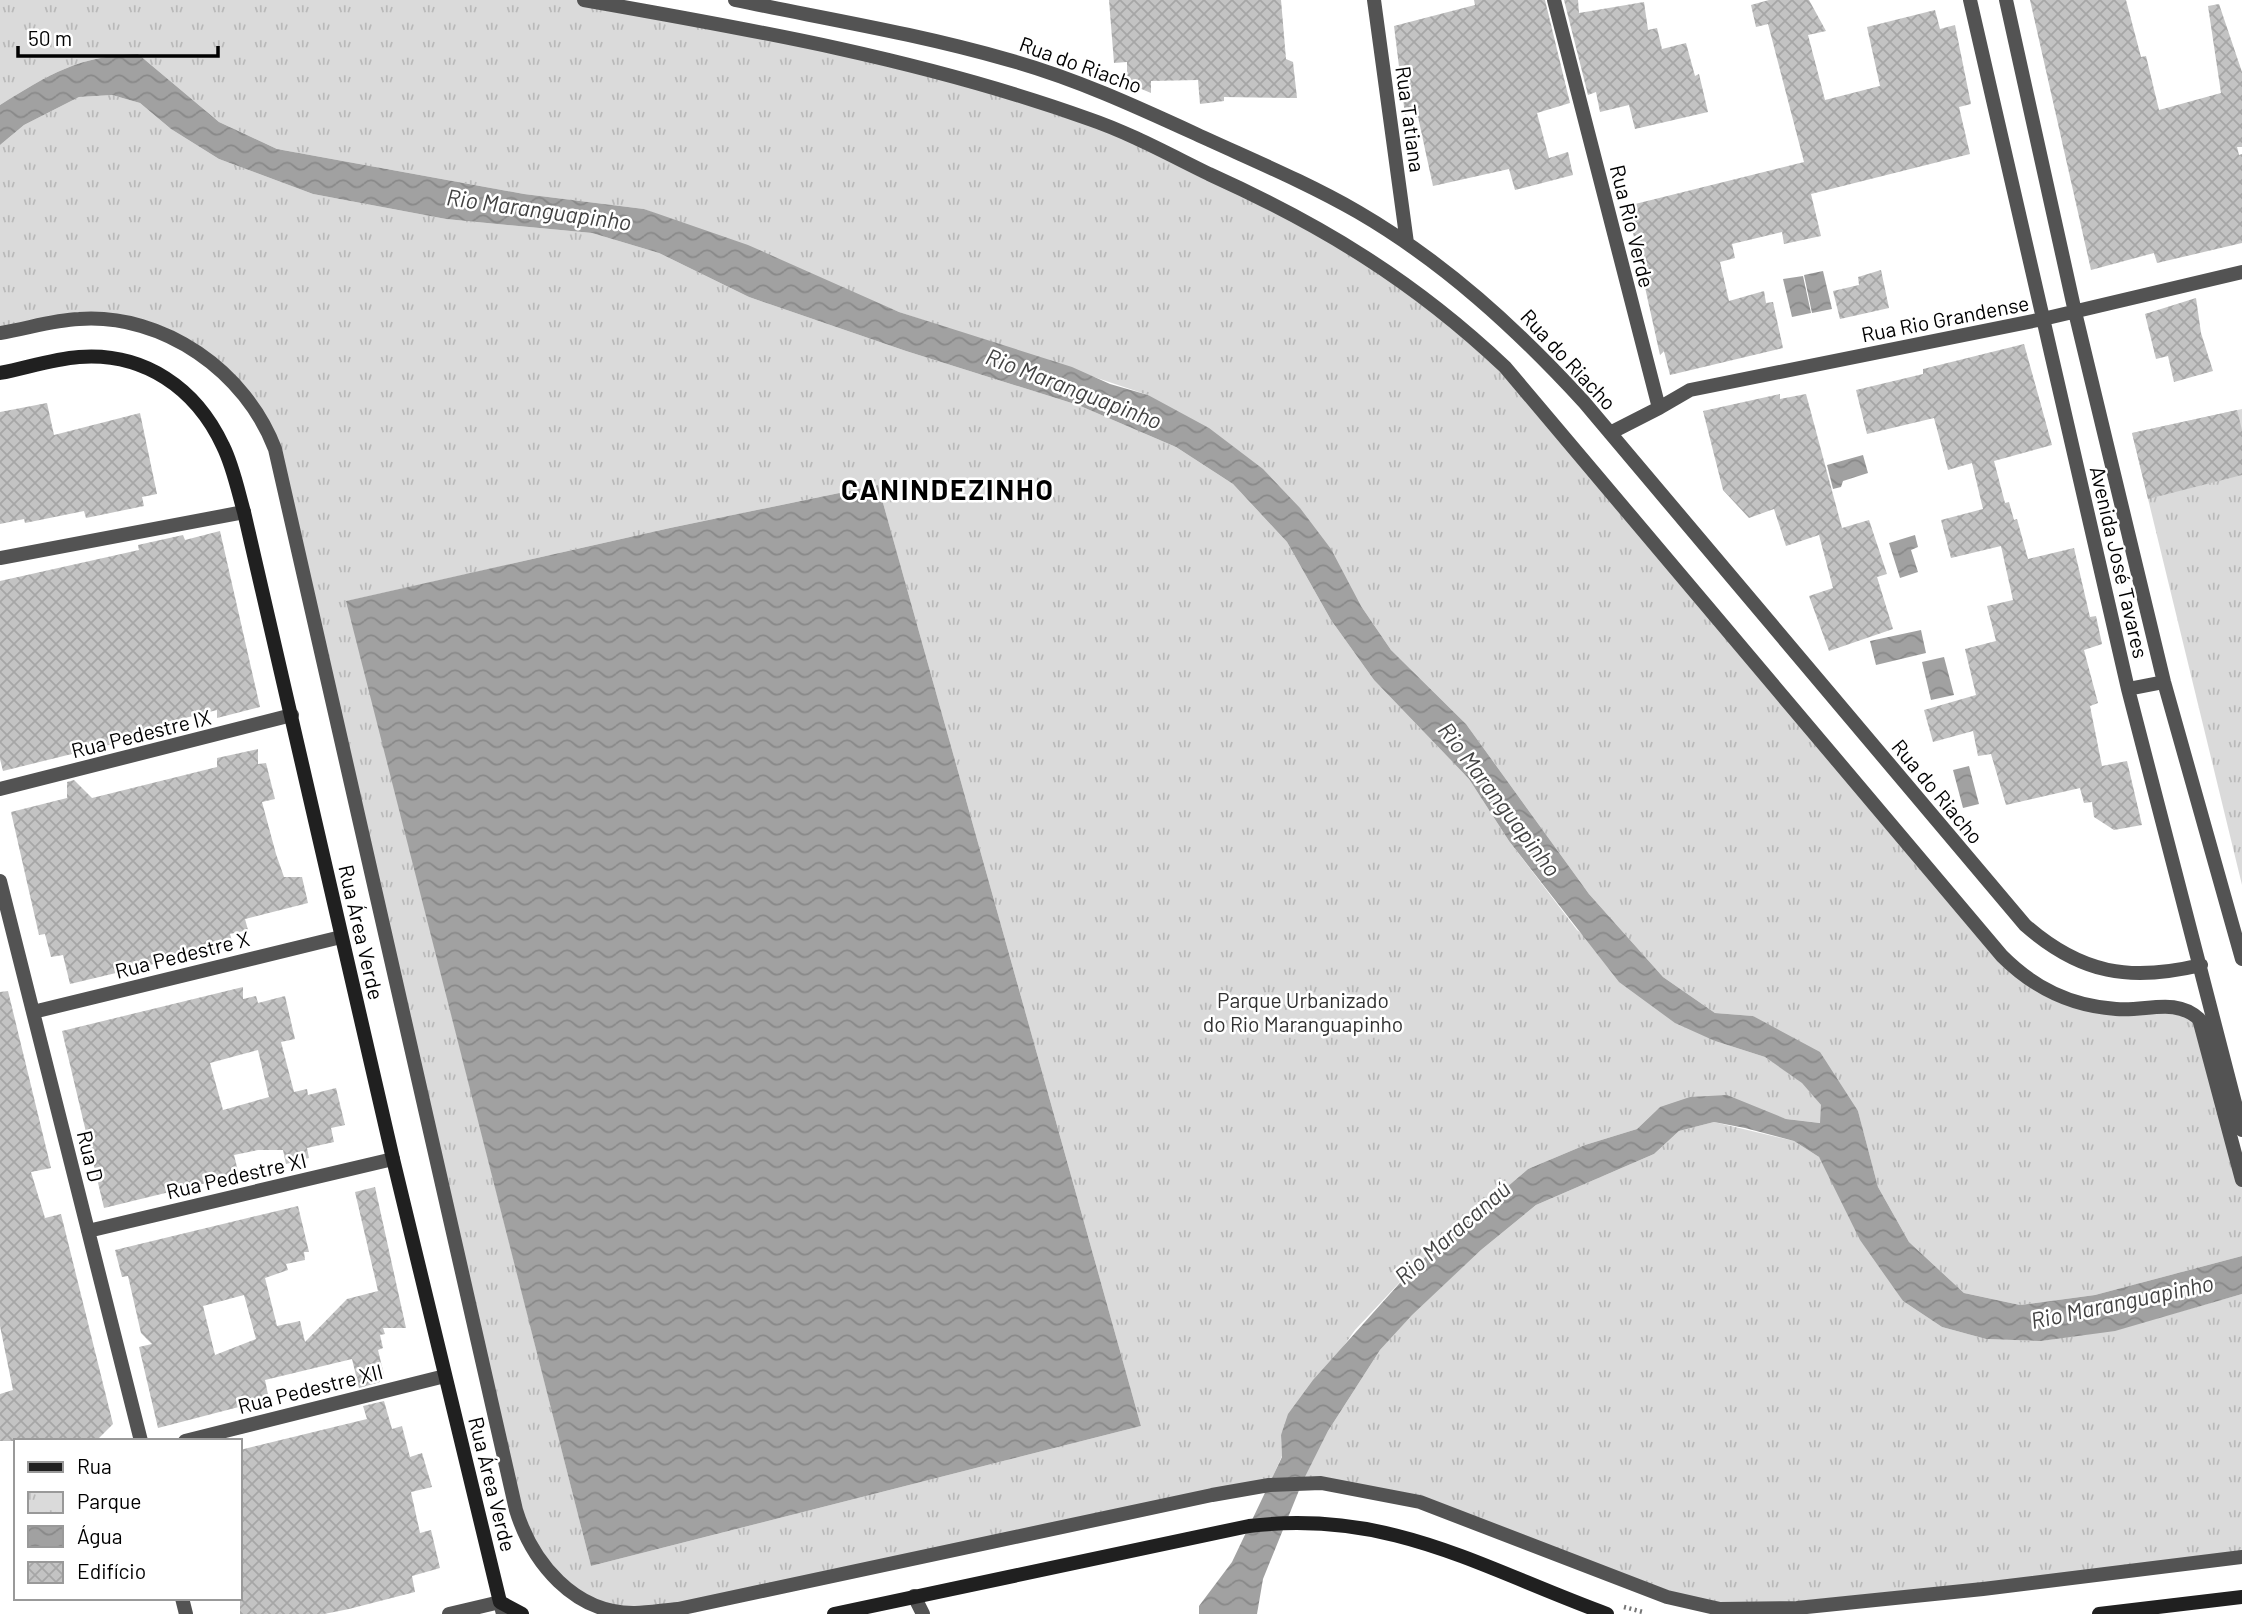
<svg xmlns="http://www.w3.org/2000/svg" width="2242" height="1614" font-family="Barlow,sans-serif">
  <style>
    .park { fill: url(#park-tufts); fill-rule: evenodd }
    .water { fill: url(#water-waves) }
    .building { fill: url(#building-cross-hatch); fill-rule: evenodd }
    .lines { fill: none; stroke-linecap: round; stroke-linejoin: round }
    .path { stroke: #757575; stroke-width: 4.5; stroke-dasharray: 2 3.5; stroke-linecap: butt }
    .street { stroke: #535353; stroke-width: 14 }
    .secondary { stroke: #202020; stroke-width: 14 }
    .labels { text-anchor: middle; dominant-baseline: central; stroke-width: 5; stroke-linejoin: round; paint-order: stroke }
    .street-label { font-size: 21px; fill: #000; stroke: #fff }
    .park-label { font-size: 21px; fill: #313131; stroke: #fff }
    .water-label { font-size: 23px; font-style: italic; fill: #424242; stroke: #fff }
    .district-label { font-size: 28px; font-weight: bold; letter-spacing: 2px; fill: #000; stroke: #fff }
  </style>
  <defs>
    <pattern id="park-tufts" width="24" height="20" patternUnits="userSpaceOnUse" patternTransform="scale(1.75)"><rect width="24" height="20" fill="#dadada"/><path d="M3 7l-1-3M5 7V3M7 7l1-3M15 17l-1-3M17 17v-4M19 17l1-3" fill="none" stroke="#b9b9b9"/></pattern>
    <pattern id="water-waves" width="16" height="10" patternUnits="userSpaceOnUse" patternTransform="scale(1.75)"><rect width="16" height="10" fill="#a1a1a1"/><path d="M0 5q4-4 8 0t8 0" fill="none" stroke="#898989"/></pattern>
    <pattern id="building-cross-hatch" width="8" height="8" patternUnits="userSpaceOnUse" patternTransform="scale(1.75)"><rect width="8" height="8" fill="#c3c3c3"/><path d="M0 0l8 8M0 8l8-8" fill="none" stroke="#a6a6a6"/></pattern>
  </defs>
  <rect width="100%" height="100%" fill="#fff"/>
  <path class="park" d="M0,0H584L814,43L1092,120L1251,193L1456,320L2002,956L2071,1001L2190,1011L2242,1180V1256L2095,1295L2020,1305L1964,1293L1909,1242L1878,1187L1858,1111L1753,1016L1715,1013L1663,977L1589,894L1466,724L1391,650L1361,606L1148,395L899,312L644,209L524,194L277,149L219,122L138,54C78,56 50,74 0,105Z
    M112,95L140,103L171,129L219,159L313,194L446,219L592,233L659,253L749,297L906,351L1078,405L1176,447L1233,484L1287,542L1331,620L1374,680L1469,779L1509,841L1577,930L1715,1041L1765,1057L1803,1083L1821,1105V1123L1786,1119L1756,1109L1660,1107L1637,1129L1585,1145L1528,1169L1415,1266L1355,1330L1281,1435L1282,1456L1269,1485L633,1613L572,1593L524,1534L264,421L195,352L115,320L0,333V145L24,125L79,97ZM878,485L1141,1426L591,1566L347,601L670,528Z
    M2242,409V885L2132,433Z
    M1714,1122L1794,1141L1819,1157L1903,1301L1942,1327L1986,1339L2041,1341L2115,1330L2242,1294V1557L1720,1609L1420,1502L1302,1483L1328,1431L1380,1350L1412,1314L1481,1250L1536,1205L1654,1154L1679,1131Z"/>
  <path class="water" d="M138,54L219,122L277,149L524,194L644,209L748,245L899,312L1072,367L1110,384L1148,395L1209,428L1263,469L1300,508L1331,549L1361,606L1391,650L1466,724L1589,894L1663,977L1715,1013L1753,1016L1820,1052L1858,1111L1878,1187L1909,1242L1964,1293L2020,1305L2095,1295L2242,1256V1294L2115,1331L2041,1341L1986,1339L1942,1327L1903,1301L1860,1240L1819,1157L1794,1141L1745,1128L1714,1122L1679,1131L1654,1154L1536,1205L1481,1250L1412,1315L1380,1350L1328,1431L1302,1483L1263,1579L1257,1614H1199V1606L1232,1562L1282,1457L1281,1435L1288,1414L1313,1380L1415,1266L1528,1169L1585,1145L1637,1129L1660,1107L1690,1097L1727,1095L1786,1119L1820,1123L1821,1105L1802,1083L1765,1057L1715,1041L1675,1023L1619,982L1509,841L1469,779L1374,680L1331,620L1287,542L1233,484L1176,447L1078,405L906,351L749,297L659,253L592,233L446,219L313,194L219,159L171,129L140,103L112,95L79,97L24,125L0,145V105C50,74 78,56 138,54Z
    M1823,271L1832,309L1812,313L1804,275Z
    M1803,276L1811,313L1792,317L1783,279Z
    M1863,455L1868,473L1843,481L1841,487L1833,489L1827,465Z
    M878,485L1141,1426L591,1566L346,601L670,528Z
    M1915,535L1918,547L1911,550L1918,572L1900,578L1889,543Z
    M1921,630L1926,653L1876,665L1870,641Z
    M1944,657L1954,695L1931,700L1922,662Z
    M1969,766L1979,804L1963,808L1953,770Z"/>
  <path class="building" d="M1109,0H1281L1286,59L1293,62L1297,98L1224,97V101L1200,104L1198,80L1151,81V93L1127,83V62L1114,63Z
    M1474,0H1545L1570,103L1537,113L1549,158L1568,152L1573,175L1515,190L1509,169L1433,186L1418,117L1416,118L1414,111L1405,115L1394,26L1475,5Z
    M1564,0H1578L1579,13L1644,2L1648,30L1657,28L1662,49L1686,43L1695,76L1699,74L1708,112L1635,129L1629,105L1600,112L1596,92L1588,95Z
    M1769,0H1809L1826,31L1808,35L1825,100L1880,86L1867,27L1935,10L1940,29L1955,25L1971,104L1959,107L1970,154L1811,194L1821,236L1784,244L1782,232L1732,244L1735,258L1720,262L1729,301L1764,291L1766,303L1773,302L1783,348L1670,375L1664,351L1660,355L1627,206L1804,162L1768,24L1756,27L1751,5Z
    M2030,0H2126L2141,57L2146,56L2159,110L2221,93L2208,6L2219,4L2242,72V147H2237L2239,155L2242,154V243L2157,263L2154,253L2091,270Z
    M1881,270L1889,308L1840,319L1833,291L1859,285L1858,277Z
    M2196,298L2201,333L2213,371L2174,382L2168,356L2156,359L2145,314Z
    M2024,344L2052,445L1994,461L2005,503L2009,502L2014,520L2017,519L2028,559L2074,548L2090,617L2096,616L2102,644L2084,650L2098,703L2090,706L2102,766L2127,761L2142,825L2114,830L2094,817L2092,802L2084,803L2080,788L2006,805L1991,754L1978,756L1973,731L1933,742L1924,710L1976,695L1965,649L1996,641L1987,606L2013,600L2001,546L1951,558L1941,520L1983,509L1972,463L1948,470L1934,418L1867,434L1856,390L1923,374V369Z
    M1780,394V399L1806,394L1842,528L1869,520L1887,574L1877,577L1893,629L1829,651L1809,596L1833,588L1819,535L1786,546L1774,509L1749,518L1723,490L1703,411Z
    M47,403L54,435L140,413L157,494L142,497L144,506L86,518L84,511L25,523L24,519L0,524V412Z
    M2237,410L2242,430V475L2148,499L2132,433Z
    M220,531L260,707L217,718V710L173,721V729L3,771L0,759V581L139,550L138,545L183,535L185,540Z
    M258,749V764L266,763L275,799L262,802L276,854L284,877H302L308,903L245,919L248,930L230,934L233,945L70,984L63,955L51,957L45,934L39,935L11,812L67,798V782L74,780L92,798L217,767V758Z
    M243,987V999L256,996L258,1003L285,996L295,1039L281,1042L294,1092L307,1089L308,1095L336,1088L345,1125L331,1128L334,1142L307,1148L309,1158L286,1164L283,1150H258L234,1155L239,1175L104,1208L62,1031ZM258,1050L269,1097L223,1110L210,1063Z
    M8,991L51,1168L31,1172L45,1218L61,1214L113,1424L96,1441H0V1394L13,1390L0,1326V992Z
    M375,1187L406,1328H383L385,1334L380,1335L383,1348L378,1350L384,1375L378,1377L380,1382L359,1388L352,1359L265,1380L269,1399L158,1428L139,1347L152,1344L141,1333L128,1276L122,1277L115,1250L298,1206L309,1252H304L305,1260L286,1264L288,1270L265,1278L277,1326L300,1321L305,1342L347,1299L378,1291L355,1192ZM244,1295L256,1339L215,1355L203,1306Z
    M384,1401L392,1429L402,1426L410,1457L422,1453L432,1487L411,1492L420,1533L431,1530L440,1568L412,1576L415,1592L349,1609L324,1614H240V1450L367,1419L363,1406Z"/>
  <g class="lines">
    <path class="path" d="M1624,1607L1643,1612"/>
    <path class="street" d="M584,0C755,30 925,60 1089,119C1130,133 1170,155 1209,174C1322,225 1414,281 1505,367L2002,956C2034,988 2070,1006 2116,1009C2146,1012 2175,997 2199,1019L2242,1180
      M735,0C827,19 919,34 1009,60C1074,78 1135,106 1196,134C1250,159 1306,182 1358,212C1444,262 1517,329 1584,402L2025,925C2081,974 2130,982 2201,965
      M1374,0L1407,243
      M1554,0L1659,408L1610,433
      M1970,0L2128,689L2242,1130
      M2006,0L2075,312L2164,682L2242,959
      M0,333C26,329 53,320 79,319C164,313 246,372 275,449L516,1510C532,1562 574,1614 635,1613C649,1613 664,1610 678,1609L1212,1495L1269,1485L1321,1483L1420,1502L1667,1597L1720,1609L1797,1608L1983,1589L2242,1557
      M1659,408L1690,390L2043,319L2242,272
      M0,558L244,512
      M2128,689L2164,682
      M0,789L292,715
      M0,881L141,1441
      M33,1012L341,937
      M88,1231L393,1159
      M185,1441L445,1376
      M914,1596L923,1614
      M182,1598L186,1614
      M449,1614L500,1602L503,1614"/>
    <path class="secondary" d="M0,373C26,368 53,359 79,357C144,352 196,388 223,446C233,466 238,491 244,512L393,1159L500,1602L522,1614
      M834,1614L1249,1526C1390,1509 1481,1568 1607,1614
      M2099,1614L2242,1597"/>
  </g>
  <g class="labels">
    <g class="street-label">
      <text transform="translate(1081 64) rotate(20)">Rua do Riacho</text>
      <text transform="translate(1411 119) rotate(82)">Rua Tatiana</text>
      <text transform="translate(1633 226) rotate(76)">Rua Rio Verde</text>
      <text transform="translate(1945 318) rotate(-11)">Rua Rio Grandense</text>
      <text transform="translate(1569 359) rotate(47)">Rua do Riacho</text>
      <text transform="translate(2120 562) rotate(77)">Avenida José Tavares</text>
      <text transform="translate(141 733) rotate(-14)">Rua Pedestre IX</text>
      <text transform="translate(1938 791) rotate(50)">Rua do Riacho</text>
      <text transform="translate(362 932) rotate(77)">Rua Área Verde</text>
      <text transform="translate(182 954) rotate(-14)">Rua Pedestre X</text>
      <text transform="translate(91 1156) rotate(76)">Rua D</text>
      <text transform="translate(236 1175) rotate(-13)">Rua Pedestre XI</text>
      <text transform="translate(310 1388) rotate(-14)">Rua Pedestre XII</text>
      <text transform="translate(493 1484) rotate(76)">Rua Área Verde</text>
    </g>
    <g class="park-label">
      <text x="1303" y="999">Parque Urbanizado<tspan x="1303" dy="24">do Rio Maranguapinho</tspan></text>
    </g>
    <g class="water-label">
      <text transform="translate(539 209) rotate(8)">Rio Maranguapinho</text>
      <text transform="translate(1074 388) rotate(21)">Rio Maranguapinho</text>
      <text transform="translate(1500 799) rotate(53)">Rio Maranguapinho</text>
      <text transform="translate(1452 1232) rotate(-41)">Rio Maracanaú</text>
      <text transform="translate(2122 1301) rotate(-12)">Rio Maranguapinho</text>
    </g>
    <g class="district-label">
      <text x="948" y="489">CANINDEZINHO</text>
    </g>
  </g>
  <rect x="14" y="1439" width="228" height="161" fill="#ffffff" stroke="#999999" stroke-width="2"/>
  <rect x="28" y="1462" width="35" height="10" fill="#202020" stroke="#999999" stroke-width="2"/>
  <text x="77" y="1474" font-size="21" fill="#000000">Rua</text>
  <rect x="28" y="1492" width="35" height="21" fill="url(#park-tufts)" stroke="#999999" stroke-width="2"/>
  <text x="77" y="1509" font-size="21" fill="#000000">Parque</text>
  <rect x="28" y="1526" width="35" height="21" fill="url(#water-waves)" stroke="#999999" stroke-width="2"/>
  <text x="77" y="1544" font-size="21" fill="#000000">Água</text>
  <rect x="28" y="1562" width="35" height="21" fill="url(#building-cross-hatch)" stroke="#999999" stroke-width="2"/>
  <text x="77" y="1579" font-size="21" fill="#000000">Edifício</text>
  <path d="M18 46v10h200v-10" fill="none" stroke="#000000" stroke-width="3.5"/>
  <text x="28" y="46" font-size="21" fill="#000000" stroke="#ffffff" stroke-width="5" paint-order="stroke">50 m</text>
</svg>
